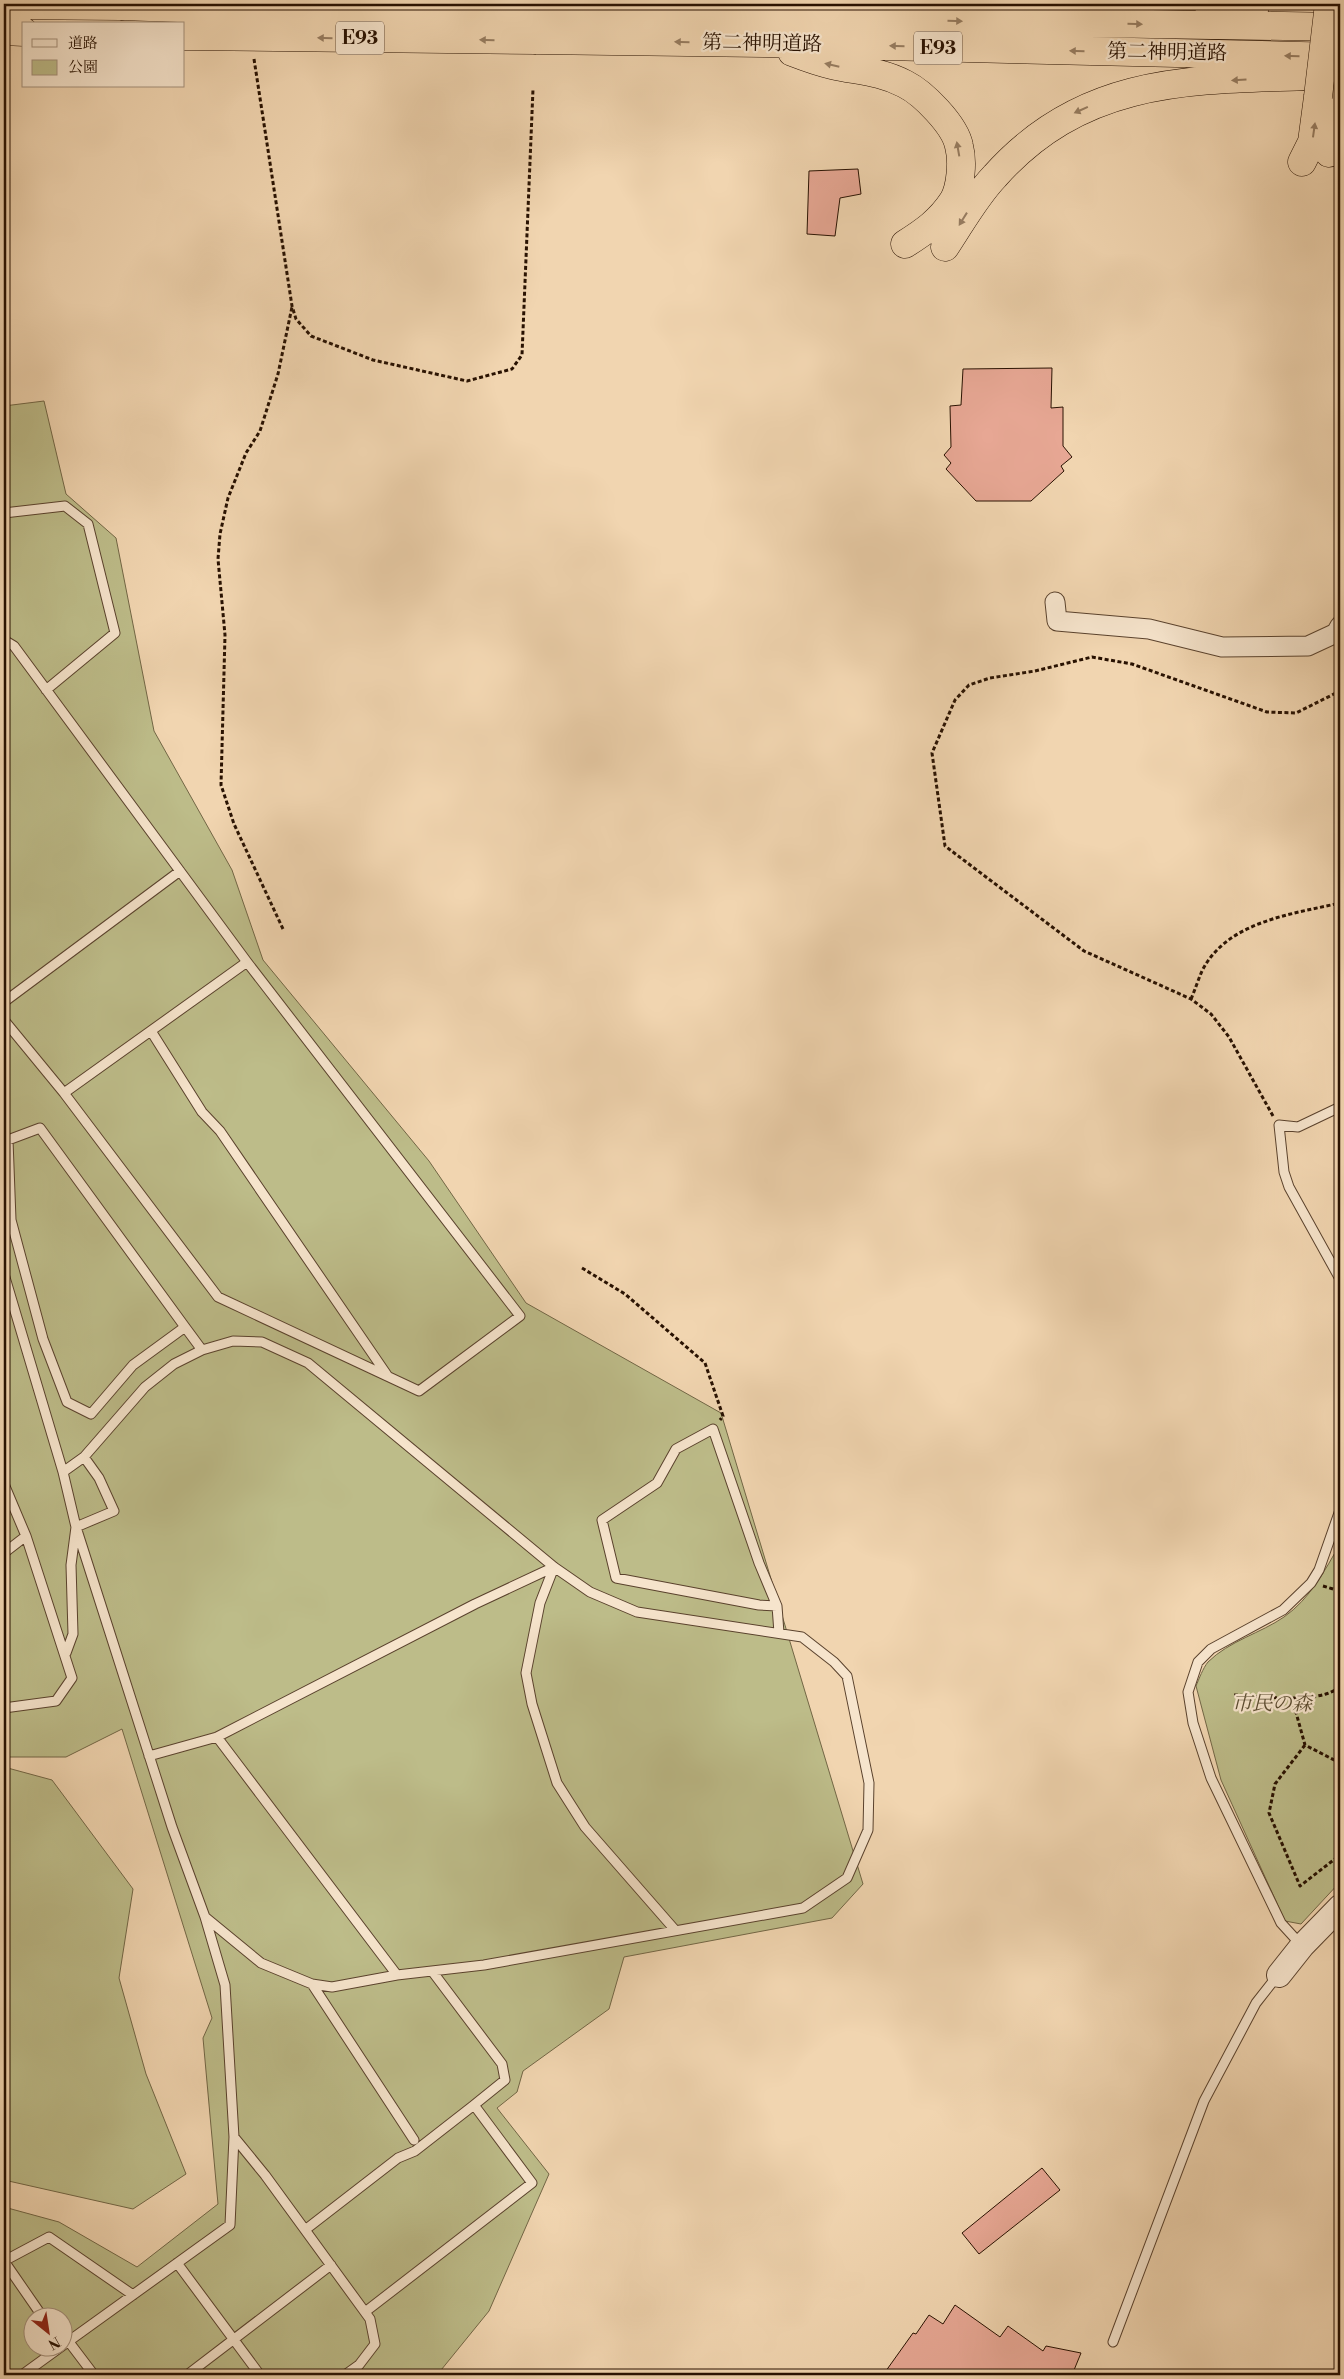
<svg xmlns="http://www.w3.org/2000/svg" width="1344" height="2379" font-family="'Libre Bodoni','Noto Serif JP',serif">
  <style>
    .green { fill: #bdbc89; stroke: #726645; fill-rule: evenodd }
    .building { fill: #e7a794; stroke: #281101 }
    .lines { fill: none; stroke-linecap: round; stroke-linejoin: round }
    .service-casing { stroke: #5a422d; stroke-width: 11 }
    .minor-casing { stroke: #5a422d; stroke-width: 21 }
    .tertiary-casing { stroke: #5a422d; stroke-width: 26 }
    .motorway-casing { stroke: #281101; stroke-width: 29 }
    .path { stroke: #281101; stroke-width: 3; stroke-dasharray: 4 2.5; stroke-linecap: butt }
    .service { stroke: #f6e4cc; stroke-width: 9 }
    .minor { stroke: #f6e4cc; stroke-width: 19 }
    .tertiary { stroke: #f6e4cc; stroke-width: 24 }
    .motorway { stroke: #f1d5b0; stroke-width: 28 }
    .motorway-bridge-casing { stroke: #281101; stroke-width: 29; stroke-linecap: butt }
    .motorway-bridge { stroke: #f1d5b0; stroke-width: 28 }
    .oneway { fill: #977d61 }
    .labels { text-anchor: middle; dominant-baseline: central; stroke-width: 4.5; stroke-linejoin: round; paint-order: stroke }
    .shield { fill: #f6e4cc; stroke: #66503e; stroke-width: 1 }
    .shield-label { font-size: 19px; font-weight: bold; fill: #281101 }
    .street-label { font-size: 20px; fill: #281101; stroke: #f6e4cc }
    .park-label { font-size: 20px; font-style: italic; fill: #5c4d31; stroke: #f6e4cc }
  </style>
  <rect width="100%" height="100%" fill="#f1d5b0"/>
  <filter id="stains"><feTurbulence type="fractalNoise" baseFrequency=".004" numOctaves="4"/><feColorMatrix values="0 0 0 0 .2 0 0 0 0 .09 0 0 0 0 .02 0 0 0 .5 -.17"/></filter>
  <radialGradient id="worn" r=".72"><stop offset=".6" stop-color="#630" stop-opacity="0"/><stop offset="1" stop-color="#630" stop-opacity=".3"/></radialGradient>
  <path class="green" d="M44,401L66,494L116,538L154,731L232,870L263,960L429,1161L526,1303L721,1413L863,1884L832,1918L624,1957L609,2009L523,2071L517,2092L497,2108L549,2174L489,2311L437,2375H4V2207L59,2222L137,2267L218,2204L203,2038L212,2018L122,1729L66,1757H4V406ZM32,2316H62V2346H32Z
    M1340,1544V1882L1301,1924L1285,1921L1221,1780L1196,1686C1199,1679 1203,1668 1208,1662C1229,1641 1261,1633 1284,1617C1310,1599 1325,1570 1340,1544Z
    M4,1767L52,1780L133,1889L119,1978L146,2074L186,2174L133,2209L4,2180Z"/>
  <path class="building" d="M858,169L861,194L840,198L835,236L807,234L809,171Z
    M1052,368L1051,408L1063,407V446L1072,457L1061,466L1064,471L1031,501H976L946,469L951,463L944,455L951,447L950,406L961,405L963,369Z
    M1042,2168L1060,2190L979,2254L962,2233Z
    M955,2305L1000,2337L1008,2326L1043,2351L1046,2346L1081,2353L1072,2375H883L913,2333L916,2334L929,2315L943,2324Z"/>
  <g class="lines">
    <defs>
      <path id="service" d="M4,513L65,506L88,524L115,633L46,690
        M4,640L14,646L247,962L520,1316L419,1391L218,1297L64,1093L4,1020
        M4,1002L180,871
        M151,1031L202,1112L220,1131L387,1375
        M64,1093L247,962
        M1340,1107L1298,1127L1279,1125L1284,1172L1289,1187L1340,1279
        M4,1274L63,1472L76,1527L172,1827L205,1917L225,1985L234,2137L230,2225L62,2346
        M185,1327L133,1365L91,1414L67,1402L43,1339L11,1220L8,1140L40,1128L185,1327L202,1350
        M63,1472L84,1457L145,1387L174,1364L202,1350L233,1341L262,1342L308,1363L554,1567L590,1592L637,1612L802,1637L834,1662L847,1676L869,1783L868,1830L847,1878L803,1908L484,1965L397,1975L332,1987L312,1984L261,1963L205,1917
        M4,1484L26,1536L72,1678L56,1701L4,1708
        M4,1553L26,1536
        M554,1567L540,1603L526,1673L532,1704L557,1783L585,1827L675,1930
        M777,1606L759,1605L616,1578L602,1520L657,1483L676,1449L713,1429L759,1563L777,1606L779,1633
        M66,1653L73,1634L71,1565L76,1527L114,1511L99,1478L84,1457
        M217,1737L397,1975
        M149,1756L217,1737L475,1604L554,1567
        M1302,1946L1281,1923L1211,1778L1193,1723L1188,1692L1198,1662L1211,1649L1283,1610L1311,1583L1319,1570L1340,1510
        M312,1984L414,2140
        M234,2137L265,2175L370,2319L375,2344L359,2365L345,2375
        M305,2230L398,2158L415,2151L474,2105
        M4,2261L49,2237L133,2295
        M4,2261L42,2316
        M177,2263L260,2375
        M365,2312L532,2183L474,2105L505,2080L502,2064L432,1971
        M62,2337L69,2342L94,2375
        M1113,2342L1204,2101L1256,2003L1278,1975
        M22,2375L62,2346
        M187,2375L331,2265"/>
      <path id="minor" d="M1055,602L1057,621L1149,629L1222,647L1308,646L1336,633L1340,626"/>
      <path id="tertiary" d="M1279,1975L1302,1946L1340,1907"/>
      <path id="motorway" d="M1208,4L1254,10
        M4,5L121,6
        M539,14L1340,27
        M4,31L24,32
        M536,40L763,43L1340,57
        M792,52C805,57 818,62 832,65C858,71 880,71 905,84C923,93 955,125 959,146C963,161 961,188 953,201C940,221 924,232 905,244
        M1329,153L1340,83
        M1302,162L1312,142L1318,97
        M945,247C961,223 975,197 995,176C1091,68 1210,81 1340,75"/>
    </defs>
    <use href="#service" class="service-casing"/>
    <use href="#minor" class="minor-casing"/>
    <use href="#tertiary" class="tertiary-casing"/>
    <use href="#motorway" class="motorway-casing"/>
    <path class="path" d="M254,59L292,306L296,319L311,336L373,360L467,381L512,369L522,355L533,89
      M283,929L234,824L221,785L225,635L218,559L220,534L228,498L246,453L260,431L278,374L292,307
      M1191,999C1195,990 1198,980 1202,971C1227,921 1293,914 1340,903
      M1273,1116L1229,1037L1211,1014L1191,999L1084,951L945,846L932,753L955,700L969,685L990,678L1035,671L1092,657L1132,664L1267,712L1296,713L1340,691
      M582,1268L625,1294L705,1363L723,1416L720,1420
      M1323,1586L1340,1591
      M1234,1695C1258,1696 1323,1705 1340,1686
      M1292,1698L1305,1745L1340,1763
      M1305,1745L1275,1784L1269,1813L1300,1886L1340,1855"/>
    <use href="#service" class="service"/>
    <use href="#minor" class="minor"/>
    <use href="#tertiary" class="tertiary"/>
    <use href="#motorway" class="motorway"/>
    <defs>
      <path id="motorway-bridge" d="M121,6L294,12L539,14
        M184,36L536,40
        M1318,97L1329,4"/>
    </defs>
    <use href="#motorway-bridge" class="motorway-bridge-casing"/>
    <use href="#motorway-bridge" class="motorway-bridge"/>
  </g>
  <defs><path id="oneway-solid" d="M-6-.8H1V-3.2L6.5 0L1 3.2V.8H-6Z" transform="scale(1.25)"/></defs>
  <g class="oneway">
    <use href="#oneway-solid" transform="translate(955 21) rotate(1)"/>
    <use href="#oneway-solid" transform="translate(1135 24) rotate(1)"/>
    <use href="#oneway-solid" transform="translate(325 38) rotate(-179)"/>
    <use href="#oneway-solid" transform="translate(487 40) rotate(-179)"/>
    <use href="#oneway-solid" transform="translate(682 42) rotate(-179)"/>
    <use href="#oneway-solid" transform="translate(897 46) rotate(-179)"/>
    <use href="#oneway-solid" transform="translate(1077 51) rotate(-179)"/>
    <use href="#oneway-solid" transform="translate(1292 56) rotate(-179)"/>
    <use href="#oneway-solid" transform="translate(832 65) rotate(-167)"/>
    <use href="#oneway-solid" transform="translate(1239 80) rotate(177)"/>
    <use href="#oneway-solid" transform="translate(1081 110) rotate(156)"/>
    <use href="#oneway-solid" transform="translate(1314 130) rotate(-82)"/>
    <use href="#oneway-solid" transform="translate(958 149) rotate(-100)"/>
    <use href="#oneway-solid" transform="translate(963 219) rotate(122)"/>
  </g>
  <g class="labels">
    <g class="shield">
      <rect x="336" y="21.5" width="48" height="33" rx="4"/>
      <rect x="914" y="31.5" width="48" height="33" rx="4"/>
    </g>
    <g class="shield-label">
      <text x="360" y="38">E93</text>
      <text x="938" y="48">E93</text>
    </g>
    <g class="street-label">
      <text transform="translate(762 44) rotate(1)">第二神明道路</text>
      <text transform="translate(1167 53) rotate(1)">第二神明道路</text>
    </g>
    <g class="park-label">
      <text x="1272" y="1704">市民の森</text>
    </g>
  </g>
  <rect width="1344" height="2379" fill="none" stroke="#f1d5b0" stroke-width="20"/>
  <rect x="5" y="5" width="1334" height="2369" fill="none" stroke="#281101" stroke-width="2.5"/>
  <rect x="10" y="10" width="1324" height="2359" fill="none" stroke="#281101"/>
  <rect x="22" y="22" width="162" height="65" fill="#f6e4cc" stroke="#a4907b"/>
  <rect x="32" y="39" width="25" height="8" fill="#f6e4cc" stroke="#a4907b"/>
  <text x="68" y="48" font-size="15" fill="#281101">道路</text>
  <rect x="32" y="60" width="25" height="15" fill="#bdbc89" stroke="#a4907b"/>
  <text x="68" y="72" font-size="15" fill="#281101">公園</text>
  <g transform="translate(48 2332) rotate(150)"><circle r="24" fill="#f6e4cc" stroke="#a4907b"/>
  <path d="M0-4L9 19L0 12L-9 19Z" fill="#8f2418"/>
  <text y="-8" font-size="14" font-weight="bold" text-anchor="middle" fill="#281101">N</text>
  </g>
  <rect width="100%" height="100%" filter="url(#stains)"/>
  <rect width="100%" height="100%" fill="url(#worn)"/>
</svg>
